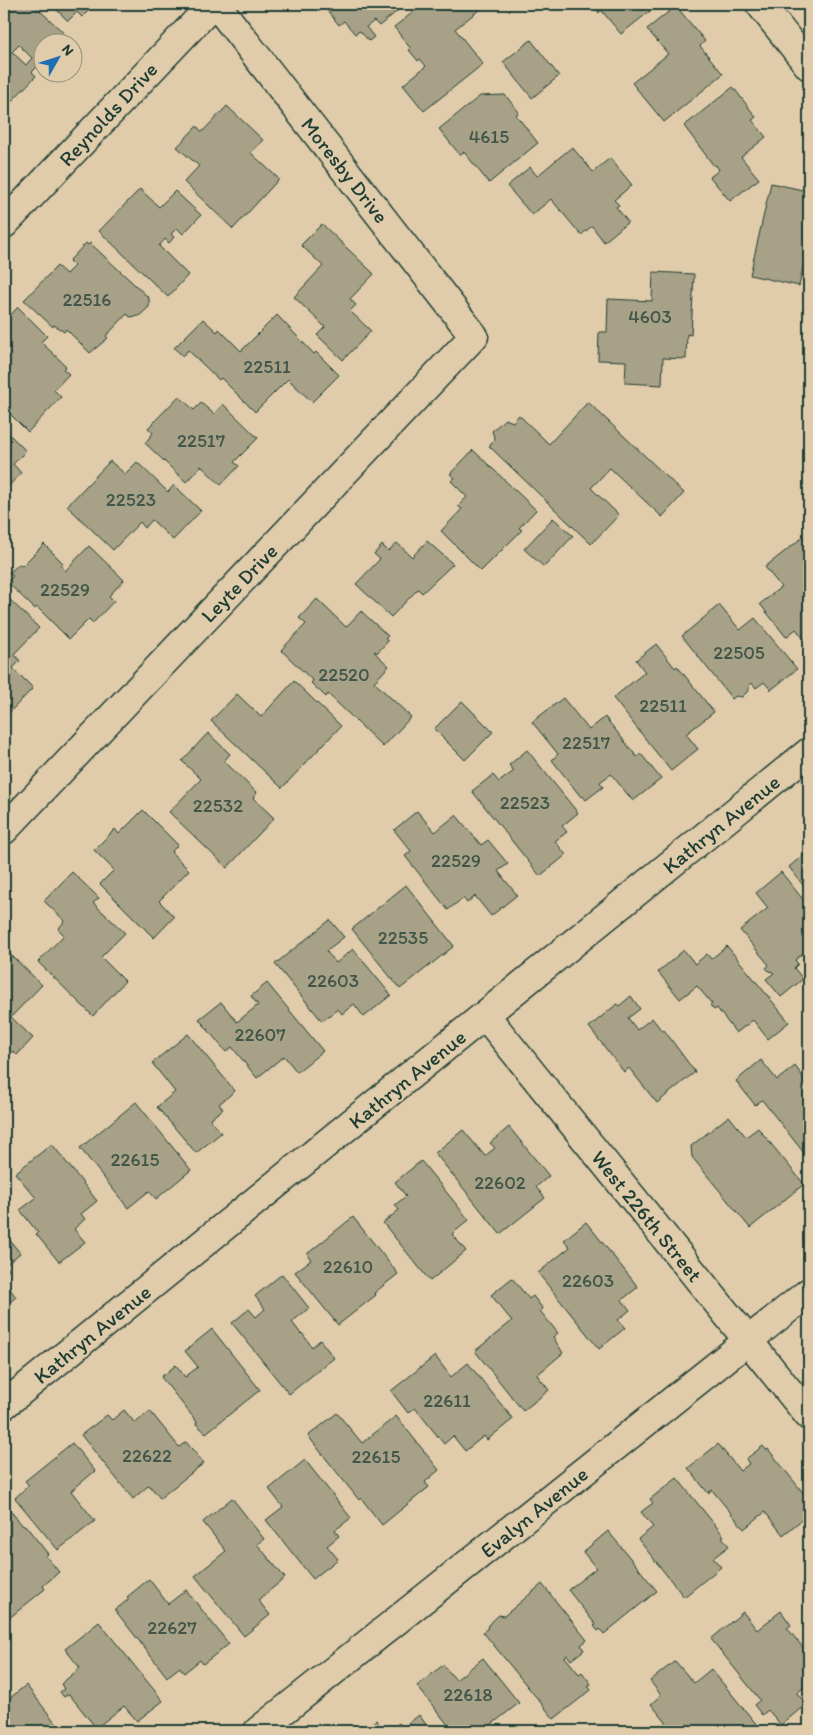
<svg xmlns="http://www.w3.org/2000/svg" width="813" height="1735" font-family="Itim,sans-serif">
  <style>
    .building { fill: #a7a187; stroke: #1f3d34; fill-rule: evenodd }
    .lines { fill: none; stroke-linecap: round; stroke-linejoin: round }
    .minor-casing { stroke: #1f3d34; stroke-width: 31 }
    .minor { stroke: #e0ccaa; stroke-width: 28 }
    .labels { text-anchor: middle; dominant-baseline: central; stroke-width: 4; stroke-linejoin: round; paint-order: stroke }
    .number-label { font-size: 19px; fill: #415649 }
    .street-label { font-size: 21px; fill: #1f3d34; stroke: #e0ccaa }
  </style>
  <rect width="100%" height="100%" fill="#e0ccaa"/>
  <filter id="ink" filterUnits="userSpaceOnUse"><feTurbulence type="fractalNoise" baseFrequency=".02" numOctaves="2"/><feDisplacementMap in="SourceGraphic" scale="10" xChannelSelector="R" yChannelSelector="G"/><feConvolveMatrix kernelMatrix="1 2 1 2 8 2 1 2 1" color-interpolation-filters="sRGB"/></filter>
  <g filter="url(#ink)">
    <path class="building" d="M4,4H33L67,36L61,42H42V62L32,72L36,76L9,104L4,98ZM19,45L32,58L26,65L12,52Z
      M51,4H95L82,17L77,12L68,21Z
      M322,4H400L402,7L379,26L374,21L366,27L374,37L369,41L360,31L355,34L344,21L339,25Z
      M424,4H482L484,6L455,29L483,64L424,111L403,85L426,66L420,59L418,61L409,50L411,49L394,27Z
      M592,4H659L621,34L601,10L599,13Z
      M676,6L705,41L700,46L723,74L664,122L632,83L668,54L647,29Z
      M531,40L559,76L532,98L503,62Z
      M733,87L756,117L752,120L766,137L741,157L759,179L730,201L710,177L719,170L716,165L714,166L684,126Z
      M505,95L519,112L516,115L538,143L489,183L464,152L460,155L439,129L480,96Z
      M227,106L263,140L251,153L279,179L233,229L184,182L199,166L177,147L197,126L202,132Z
      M572,147L593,172L610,158L632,185L614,200L619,205L616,207L628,222L604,242L592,226L581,235L551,199L532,215L507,186L530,167L537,176Z
      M771,183L807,191L809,184V240L799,286L750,275Z
      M140,189L159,207L175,191L201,215L183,234L177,228L171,234L174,237L169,243L165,239L159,246L188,275L168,297L99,231Z
      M322,224L374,274L350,299L356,305L350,311L371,331L343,360L317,335L325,327L294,297L323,266L301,245Z
      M86,243L88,245L90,243L149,298V307L139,316L130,317L127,314L106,336L108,338L90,353L66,329L64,332L54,325L53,327L24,300L57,266L66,274L74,266L69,261Z
      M653,272L694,274L691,335L687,334L686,359L663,358L662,385L625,383L626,361L598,360L599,332H607L608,299L652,301Z
      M18,307L47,336L41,342L66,366L63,369L69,374L54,390L61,397L28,432L4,408V358L8,354L4,350V322Z
      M277,315L314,354L316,352L339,375L312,402L288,379L255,412L221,378L219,380L188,350L183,356L174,348L203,319L217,332L219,329L241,351Z
      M179,396L194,410L201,403L214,414L223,404L258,438L234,462L239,466L221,485L201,466L186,482L145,443L153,433L148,428Z
      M588,402L684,493L662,517L610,468L591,488L619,515L591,544L489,446L495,440L492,431L505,419L513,422L519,415L549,444Z
      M4,429L26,451L13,464L21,473L4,491Z
      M473,450L536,510L519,528L522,530L481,571L441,531L462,509L458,506L467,497L451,481L455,478L450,474Z
      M110,461L125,474L137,462L168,492L174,485L201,511L173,540L152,520L145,528L140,522L113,550L67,506Z
      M553,518L573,536L544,567L524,549Z
      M803,537L809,545V645L796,629L786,637L760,604L781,587L765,567Z
      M427,541L453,564L422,593L418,589L391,617L356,584L380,559L374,554L382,545L388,551L397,543L412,557Z
      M44,544L63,563L61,566L65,571L89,546L124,580L109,596L114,601L93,623L89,619L69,639L37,607L35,609L7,582L13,576L9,573L19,564L22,566Z
      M4,594L39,628L14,654L20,661L13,668L33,688L5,717L4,715Z
      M317,599L346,627L361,611L388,636L385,639L388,641L377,653L375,651L374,652L389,666L374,682L411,717L383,747L328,694L326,697L311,683L313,681L281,650L306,624L299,618Z
      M719,605L740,630L755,618L797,669L771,690L764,682L756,688L752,683L749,686V690L742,697L736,696L732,699L682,636Z
      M656,644L675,668L677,666L714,712L686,734L698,749L671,771L613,698L645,672L636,660Z
      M294,681L341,726L282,788L211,721L237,694L261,717Z
      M563,698L589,730L605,717L637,757L641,754L661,779L633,801L611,774L600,782L603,787L586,800L583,796L581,797L552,760L558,754L532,722Z
      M462,701L493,732L465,760L434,729Z
      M208,733L230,754L224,761L257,793L253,798L274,818L227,868L169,812L201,779L182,761Z
      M527,750L578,813L562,826L567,832L555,841L566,855L540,876L472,791L493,775L499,782L514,771L509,765Z
      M143,810L178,845L171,852L189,870L159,901L174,917L154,938L100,884L114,870L94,850L115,829L119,834Z
      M417,811L435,832L456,815L481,845L488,840L508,864L498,871L517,895L491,916L475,896L467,903L463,898L448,910L405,856L411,851L394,830Z
      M809,850V893L789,867Z
      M72,872L99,898L93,903L125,933L101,957L125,981L93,1016L38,962L64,935L58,929L65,921L44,901Z
      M781,872L809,907V948L795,960L798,964L794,968L803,979L781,997L766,979L774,973L771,971L770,972L766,968L769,965L740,930L768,908L756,893Z
      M406,885L454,946L400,989L352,929Z
      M330,920L344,937L326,951L336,963L353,949L391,995L364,1017L354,1004L342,1014L338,1009L322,1021L275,964Z
      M727,946L789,1022L768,1039L753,1020L736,1033L717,1008L714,1010L710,1005L712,1004L697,986L680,999L658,972L684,950L695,964L707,954L711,959Z
      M9,953L42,985L11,1017L33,1038L17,1055L13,1051L4,1062V958Z
      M267,983L323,1051L297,1072L284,1056L257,1078L232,1047L226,1052L199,1019L221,1002L237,1022L258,1005L251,996Z
      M631,996L640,1009L628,1018L637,1030L652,1018L662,1031L664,1030L695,1072L657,1103L629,1068L624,1072L589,1027L617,1004L619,1006Z
      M188,1034L235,1091L219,1104L223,1109L210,1119L221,1133L196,1153L157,1107L175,1092L152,1063Z
      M761,1060L777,1080L795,1066L805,1080L809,1076L808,1158L762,1100L755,1105L736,1081Z
      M136,1102L191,1170L156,1199L149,1191L128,1208L80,1148Z
      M729,1116L746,1137L758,1128L804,1184L750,1228L692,1157L691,1146Z
      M509,1127L549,1176L536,1187L545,1198L500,1234L435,1153L463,1130L485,1156L495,1148L490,1143Z
      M52,1144L97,1201L81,1214L85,1219L74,1229L85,1242L59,1262L36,1234L38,1233L20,1210L36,1198L15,1173Z
      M421,1161L469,1220L452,1234L466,1251L430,1281L383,1223L399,1210L395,1205L406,1196L395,1182Z
      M353,1217L398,1274L374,1293L376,1295L338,1325L295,1272L311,1260L307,1254Z
      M586,1222L638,1287L622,1300L630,1310L618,1320L625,1328L599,1349L538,1273L570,1247L564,1240Z
      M4,1233L20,1253L6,1265L9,1270L4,1275Z
      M282,1274L309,1308L292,1322L301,1334L302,1333L312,1347L320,1340L334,1358L289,1394L232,1323L249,1309L256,1317L265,1309L255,1296Z
      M512,1278L529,1299L533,1296L543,1309L540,1311L558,1333L553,1337L563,1353L537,1375L549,1390L523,1411L475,1351L512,1321L491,1295Z
      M4,1281L16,1297L4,1307Z
      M212,1329L260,1390L206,1433L196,1424L197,1422L161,1377L176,1365L185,1377L198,1367L185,1351Z
      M435,1356L451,1377L468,1363L513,1419L487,1440L484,1436L465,1451L453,1436L444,1444L415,1408L408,1413L391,1391Z
      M124,1410L135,1423L150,1411L179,1447L186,1442L204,1463L160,1498L149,1485L133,1499L81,1435L107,1415L112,1420Z
      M337,1413L362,1443L396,1416L439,1470L425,1482L429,1487L382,1525L361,1498L359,1500L308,1436Z
      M72,1443L95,1471L71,1491L95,1521L58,1550L15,1498L29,1485L25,1481Z
      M718,1444L740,1471L749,1464L746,1459L763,1446L766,1450L768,1449L809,1500V1514L783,1535L765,1512L744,1529L712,1490L708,1493L688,1468Z
      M305,1460L351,1518L335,1530L339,1536L327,1546L338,1559L313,1579L266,1520L283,1507L269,1489Z
      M677,1478L724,1536L722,1537L729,1546L713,1558L721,1567L684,1597L638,1539L653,1527L641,1512L653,1503L650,1499Z
      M232,1498L264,1539L257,1544L285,1578L258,1600L270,1615L244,1636L195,1576L226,1551L203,1522Z
      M4,1503L23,1526L25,1525L48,1554L46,1556L59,1572L43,1586L45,1589L8,1619L4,1614Z
      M608,1531L657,1591L604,1634L600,1629L598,1631L594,1626L596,1625L568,1590L596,1568L583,1552Z
      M149,1579L168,1604L186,1590L229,1644L203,1664L200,1660L184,1673L180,1667L167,1677L115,1610L129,1599L127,1597Z
      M542,1584L587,1640L581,1645L584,1650L571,1660L567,1655L565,1657L579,1674L582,1672L591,1684L588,1686L591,1690L554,1719L483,1632L487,1629L488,1625L499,1615L504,1616Z
      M781,1611L791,1625L787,1628L809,1655V1683L797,1693L806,1704L781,1725L768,1710L762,1715L754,1705L760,1700L711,1639L743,1612L757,1630Z
      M99,1622L163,1701L137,1721L124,1706L96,1728L69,1694L64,1697L60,1692L64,1689L61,1684L80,1668L65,1649Z
      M483,1658L519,1703L487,1728L489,1731H453L417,1686L443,1665L456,1680Z
      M675,1661L694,1683L711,1669L762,1731H673L651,1704L661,1695L650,1681Z
      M26,1685L62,1731H4V1703Z
      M419,1715L431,1731H389L399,1723L403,1728Z
      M376,1720L385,1731H362Z"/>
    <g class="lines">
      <defs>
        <path id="minor" d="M760,4L809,66
          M4,224L213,4
          M4,830L474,336L216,4
          M485,1015L809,1416
          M4,1405L809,752
          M258,1731L809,1292"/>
      </defs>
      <use href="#minor" class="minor-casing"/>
      <use href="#minor" class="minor"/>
    </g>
  </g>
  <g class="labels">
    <g class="number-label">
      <text x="489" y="136">4615</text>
      <text x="87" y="299">22516</text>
      <text x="650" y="316">4603</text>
      <text x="267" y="366">22511</text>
      <text x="201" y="440">22517</text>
      <text x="131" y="499">22523</text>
      <text x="65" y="589">22529</text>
      <text x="739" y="652">22505</text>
      <text x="344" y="674">22520</text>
      <text x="663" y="705">22511</text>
      <text x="586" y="742">22517</text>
      <text x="525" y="802">22523</text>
      <text x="218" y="805">22532</text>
      <text x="456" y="860">22529</text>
      <text x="403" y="937">22535</text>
      <text x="333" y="980">22603</text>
      <text x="260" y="1034">22607</text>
      <text x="135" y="1159">22615</text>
      <text x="500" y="1182">22602</text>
      <text x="348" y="1266">22610</text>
      <text x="588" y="1280">22603</text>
      <text x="447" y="1400">22611</text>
      <text x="147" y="1455">22622</text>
      <text x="376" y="1456">22615</text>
      <text x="172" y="1627">22627</text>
      <text x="468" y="1694">22618</text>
    </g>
    <g class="street-label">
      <text transform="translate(108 114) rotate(-47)">Reynolds Drive</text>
      <text transform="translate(345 170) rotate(52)">Moresby Drive</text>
      <text transform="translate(239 583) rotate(-46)">Leyte Drive</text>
      <text transform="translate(721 824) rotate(-39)">Kathryn Avenue</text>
      <text transform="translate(407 1079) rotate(-39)">Kathryn Avenue</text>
      <text transform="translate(647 1216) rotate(51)">West 226th Street</text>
      <text transform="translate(92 1334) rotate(-39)">Kathryn Avenue</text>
      <text transform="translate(534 1512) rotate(-39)">Evalyn Avenue</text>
    </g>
  </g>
  <rect width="813" height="1735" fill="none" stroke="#e0ccaa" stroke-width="20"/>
  <rect x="10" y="10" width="793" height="1715" fill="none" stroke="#1f3d34" stroke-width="2" filter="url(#ink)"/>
  <g transform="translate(58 58) rotate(51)"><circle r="24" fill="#e0ccaa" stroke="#93937b"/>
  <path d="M0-4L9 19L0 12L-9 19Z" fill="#1f6fb2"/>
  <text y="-8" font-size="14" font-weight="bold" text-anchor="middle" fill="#1f3d34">N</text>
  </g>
</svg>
